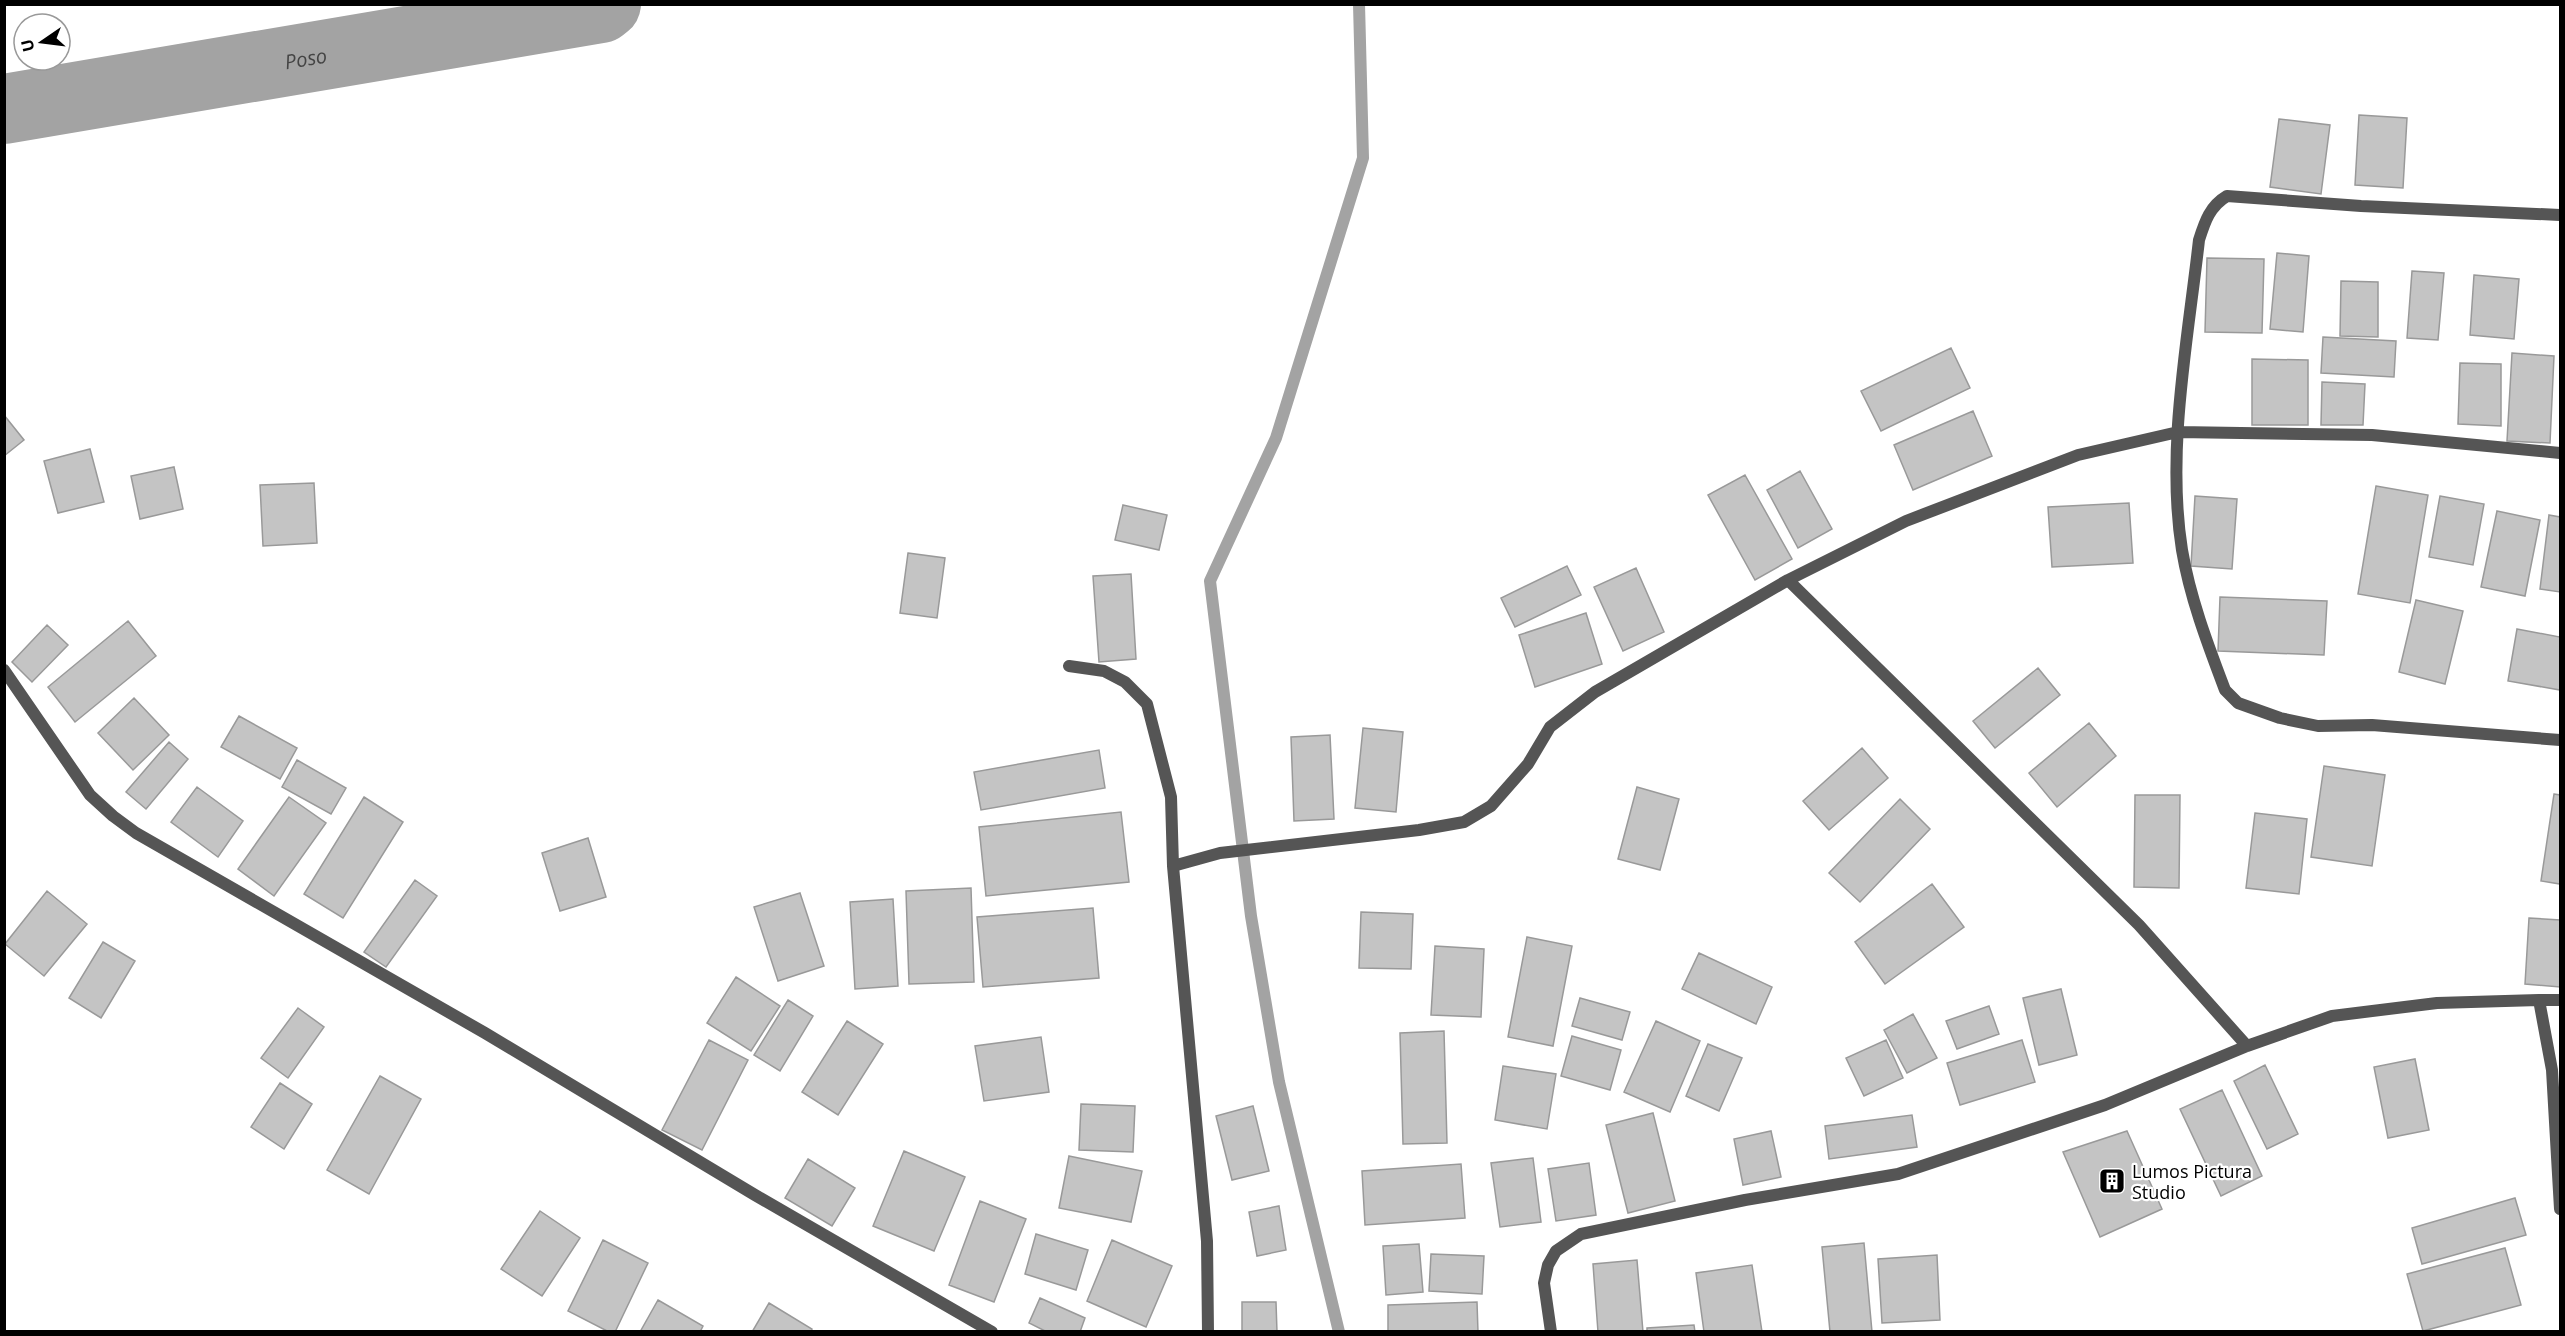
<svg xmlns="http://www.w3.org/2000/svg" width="2565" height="1336" font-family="'Open Sans',sans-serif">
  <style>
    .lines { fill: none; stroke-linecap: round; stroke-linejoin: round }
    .stream { stroke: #a3a3a3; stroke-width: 12 }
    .river { stroke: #a3a3a3; stroke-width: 70 }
    .building { fill: #c4c4c4; stroke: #999; stroke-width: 1.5 }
    .minor { stroke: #555; stroke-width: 12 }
    .tertiary { stroke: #555; stroke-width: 12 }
    .labels { text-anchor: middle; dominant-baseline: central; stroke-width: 4.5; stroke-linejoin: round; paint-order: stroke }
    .poi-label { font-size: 18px; fill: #000; stroke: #fff; text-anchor: start }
    .water-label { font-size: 20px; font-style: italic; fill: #444; stroke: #fff }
  </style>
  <rect width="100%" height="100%" fill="#fff"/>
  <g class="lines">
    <path class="stream" d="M1339,1332L1279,1082L1251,916L1210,581L1276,438L1363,158L1359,4"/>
    <path class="river" id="s1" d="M4,109L601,8L606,4"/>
  </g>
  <path class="building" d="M2359,115L2407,118L2403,188L2355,185Z
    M2279,119L2330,125L2321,194L2270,187Z
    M2277,253L2309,256L2303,332L2270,329Z
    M2207,258L2264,259L2262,333L2205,332Z
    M2412,271L2444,273L2438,340L2407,338Z
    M2474,275L2519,279L2514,339L2470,335Z
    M2341,281L2378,282V337L2340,336Z
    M2323,337L2396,341L2394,377L2321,373Z
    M1951,348L1970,388L1881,431L1861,391Z
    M2512,353L2554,356L2550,443L2507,441Z
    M2252,359L2308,360V425H2252Z
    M2460,363L2501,364V426L2458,424Z
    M2322,382L2365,384L2363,425H2321Z
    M1973,411L1992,456L1913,490L1894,445Z
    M4,415L24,440L4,456Z
    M90,449L104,502L58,513L44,461Z
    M174,467L183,509L140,519L131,476Z
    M1800,471L1832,529L1798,548L1767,490Z
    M1745,475L1792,559L1755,580L1708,495Z
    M314,483L317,543L263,546L260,485Z
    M2376,486L2428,495L2410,603L2358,594Z
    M2195,496L2237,499L2232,569L2191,566Z
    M2440,496L2484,504L2473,565L2429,557Z
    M2129,503L2133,563L2052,567L2048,507Z
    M1123,505L1167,515L1159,550L1115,540Z
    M2497,511L2540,520L2525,596L2481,587Z
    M2549,515L2560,517V592L2540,589Z
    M908,553L945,558L937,618L900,613Z
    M1567,566L1581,595L1515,627L1501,598Z
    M1636,568L1664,632L1623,651L1594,587Z
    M1131,574L1136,659L1099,662L1093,576Z
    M2220,597L2327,601L2324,655L2218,651Z
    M2416,600L2463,611L2445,684L2399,672Z
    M1586,613L1602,664L1535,687L1519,635Z
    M128,621L156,656L75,722L48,687Z
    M47,625L68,645L32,682L12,662Z
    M2517,629L2560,637V690L2508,681Z
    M2038,668L2060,695L1995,748L1973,721Z
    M134,698L169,735L133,770L98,733Z
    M239,716L297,748L280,779L221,747Z
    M2089,723L2116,756L2057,807L2029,773Z
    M1363,728L1403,732L1396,812L1355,808Z
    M1330,735L1334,819L1294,821L1291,737Z
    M169,742L188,759L146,809L126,792Z
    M1862,748L1888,778L1829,830L1803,801Z
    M1099,750L1105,788L981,810L974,772Z
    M297,760L346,788L331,814L282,787Z
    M2324,766L2385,775L2372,866L2311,857Z
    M197,787L243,821L218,857L171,822Z
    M1637,787L1679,799L1660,870L1618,859Z
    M2554,794L2560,795V884L2541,881Z
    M2135,795H2180L2179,888L2134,887Z
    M289,797L326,823L274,896L238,869Z
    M364,797L403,822L343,918L304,894Z
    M1900,799L1930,829L1860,902L1829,873Z
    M1121,812L1129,882L986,896L979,827Z
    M2255,813L2307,819L2299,894L2246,888Z
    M588,838L606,897L560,911L542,853Z
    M415,880L437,896L386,967L364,952Z
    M1932,884L1964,927L1885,984L1855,942Z
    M971,888L974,982L909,984L906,891Z
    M47,891L87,924L44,976L5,944Z
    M800,893L824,966L778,981L754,907Z
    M893,899L898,986L855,989L850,902Z
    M1093,908L1099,978L983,987L977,917Z
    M1361,912L1413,914L1411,969L1359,968Z
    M2529,918L2560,920V987L2525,984Z
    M1527,937L1572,946L1553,1046L1508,1037Z
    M103,942L135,961L101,1018L69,998Z
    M1435,946L1484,949L1481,1017L1431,1015Z
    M1699,953L1772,987L1756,1024L1682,989Z
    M736,977L780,1006L751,1051L707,1023Z
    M2061,989L2077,1055L2039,1065L2023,998Z
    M1580,998L1630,1012L1622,1040L1572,1026Z
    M788,1000L813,1016L780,1071L754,1055Z
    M1989,1006L1999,1034L1957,1049L1946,1021Z
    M298,1008L324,1027L288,1078L261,1058Z
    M1913,1014L1937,1058L1907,1073L1884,1030Z
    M847,1021L883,1044L838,1115L802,1092Z
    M1656,1021L1700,1041L1670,1112L1624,1092Z
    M1444,1031L1447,1143L1403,1144L1400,1033Z
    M1572,1036L1621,1050L1610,1090L1561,1076Z
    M1041,1037L1049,1092L984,1101L975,1046Z
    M709,1040L748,1060L702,1150L662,1130Z
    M1886,1040L1903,1078L1864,1096L1846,1058Z
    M2022,1040L2035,1082L1960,1105L1947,1063Z
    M1708,1044L1742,1058L1719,1111L1686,1096Z
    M2415,1059L2429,1130L2388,1138L2374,1067Z
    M2265,1065L2298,1134L2267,1149L2234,1081Z
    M1503,1066L1556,1074L1547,1129L1495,1120Z
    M380,1076L421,1099L369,1194L327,1170Z
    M280,1083L312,1104L284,1149L251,1127Z
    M2222,1090L2262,1176L2221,1196L2180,1109Z
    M1081,1104L1135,1106L1133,1152L1079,1150Z
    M1253,1106L1269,1171L1232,1180L1216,1116Z
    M1653,1113L1675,1201L1628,1213L1606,1125Z
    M1912,1115L1917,1147L1829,1159L1825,1126Z
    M1771,1131L1781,1177L1743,1185L1734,1139Z
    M2127,1131L2162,1209L2100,1237L2063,1152Z
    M904,1151L965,1177L934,1251L873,1226Z
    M1069,1156L1142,1171L1131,1222L1059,1208Z
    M1533,1158L1541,1222L1500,1227L1491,1163Z
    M808,1159L855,1188L832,1226L785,1198Z
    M1589,1163L1596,1215L1556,1221L1548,1169Z
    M1461,1164L1465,1218L1365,1225L1362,1171Z
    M2515,1198L2526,1235L2422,1264L2412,1228Z
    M980,1201L1026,1219L994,1302L949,1285Z
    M1279,1206L1286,1250L1257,1256L1249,1212Z
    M540,1211L580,1238L542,1296L501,1269Z
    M1036,1234L1088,1250L1076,1290L1025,1274Z
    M603,1240L648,1263L615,1332H609L568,1311Z
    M1112,1240L1172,1266L1146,1327L1087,1301Z
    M1864,1243L1872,1332H1830L1822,1247Z
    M1419,1244L1423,1292L1386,1295L1383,1246Z
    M2505,1248L2521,1305L2423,1331L2407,1274Z
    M1431,1254L1484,1256L1482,1294L1429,1291Z
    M1937,1255L1940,1320L1882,1323L1878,1259Z
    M1637,1260L1643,1332H1598L1593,1264Z
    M1752,1265L1762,1332H1704L1696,1273Z
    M1040,1298L1085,1318L1080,1332H1047L1029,1323Z
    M658,1300L703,1326L700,1332H640Z
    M1242,1302H1276L1277,1332H1242Z
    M1477,1302L1478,1332H1388V1305Z
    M769,1303L812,1329L811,1332H752Z
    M1694,1325L1695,1332H1647V1328Z"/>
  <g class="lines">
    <path class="minor" d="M2560,215L2361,206L2227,196C2210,206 2205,221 2199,240C2188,339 2166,450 2182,550C2190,598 2208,645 2225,690L2238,703L2280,718L2318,726L2372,725L2560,740
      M1788,580L2139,925L2247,1046
      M1069,666L1104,671L1125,682L1147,704L1171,797L1173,866L1207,1241L1208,1332
      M1173,866L1220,853L1419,830L1464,822L1491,806L1528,764L1550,727L1595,692L1788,580L1906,521L2078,455L2178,432L2372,435L2560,453
      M2539,1000H2560
      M1551,1332L1544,1283L1548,1265L1556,1251L1581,1234L1745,1200L1898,1174L2105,1105L2247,1046L2332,1016L2437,1003L2539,1000L2552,1070L2560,1209"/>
    <path class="tertiary" d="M4,670L90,795L113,816L136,833L485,1033L755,1195L992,1332"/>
  </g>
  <defs>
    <symbol id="building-square" viewBox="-11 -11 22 22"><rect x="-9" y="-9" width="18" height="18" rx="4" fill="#000" stroke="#fff"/><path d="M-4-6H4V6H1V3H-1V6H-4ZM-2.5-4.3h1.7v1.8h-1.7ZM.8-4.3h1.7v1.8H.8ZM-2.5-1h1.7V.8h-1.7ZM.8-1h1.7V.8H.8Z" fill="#fff"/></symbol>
  </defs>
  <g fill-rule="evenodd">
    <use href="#building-square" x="2097" y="1166" width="30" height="30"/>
  </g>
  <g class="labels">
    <g class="poi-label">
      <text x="2132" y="1171">Lumos Pictura<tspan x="2132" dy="21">Studio</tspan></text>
    </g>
    <g class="water-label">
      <text stroke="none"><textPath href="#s1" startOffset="306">Poso</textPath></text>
    </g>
  </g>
  <rect width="2565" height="1336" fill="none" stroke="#000000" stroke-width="12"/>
  <g transform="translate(42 42) rotate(256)"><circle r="28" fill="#ffffff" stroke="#999999" stroke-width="1.5"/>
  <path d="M0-4.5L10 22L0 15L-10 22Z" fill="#000000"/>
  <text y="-9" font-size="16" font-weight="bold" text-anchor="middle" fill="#000000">U</text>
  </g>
</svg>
